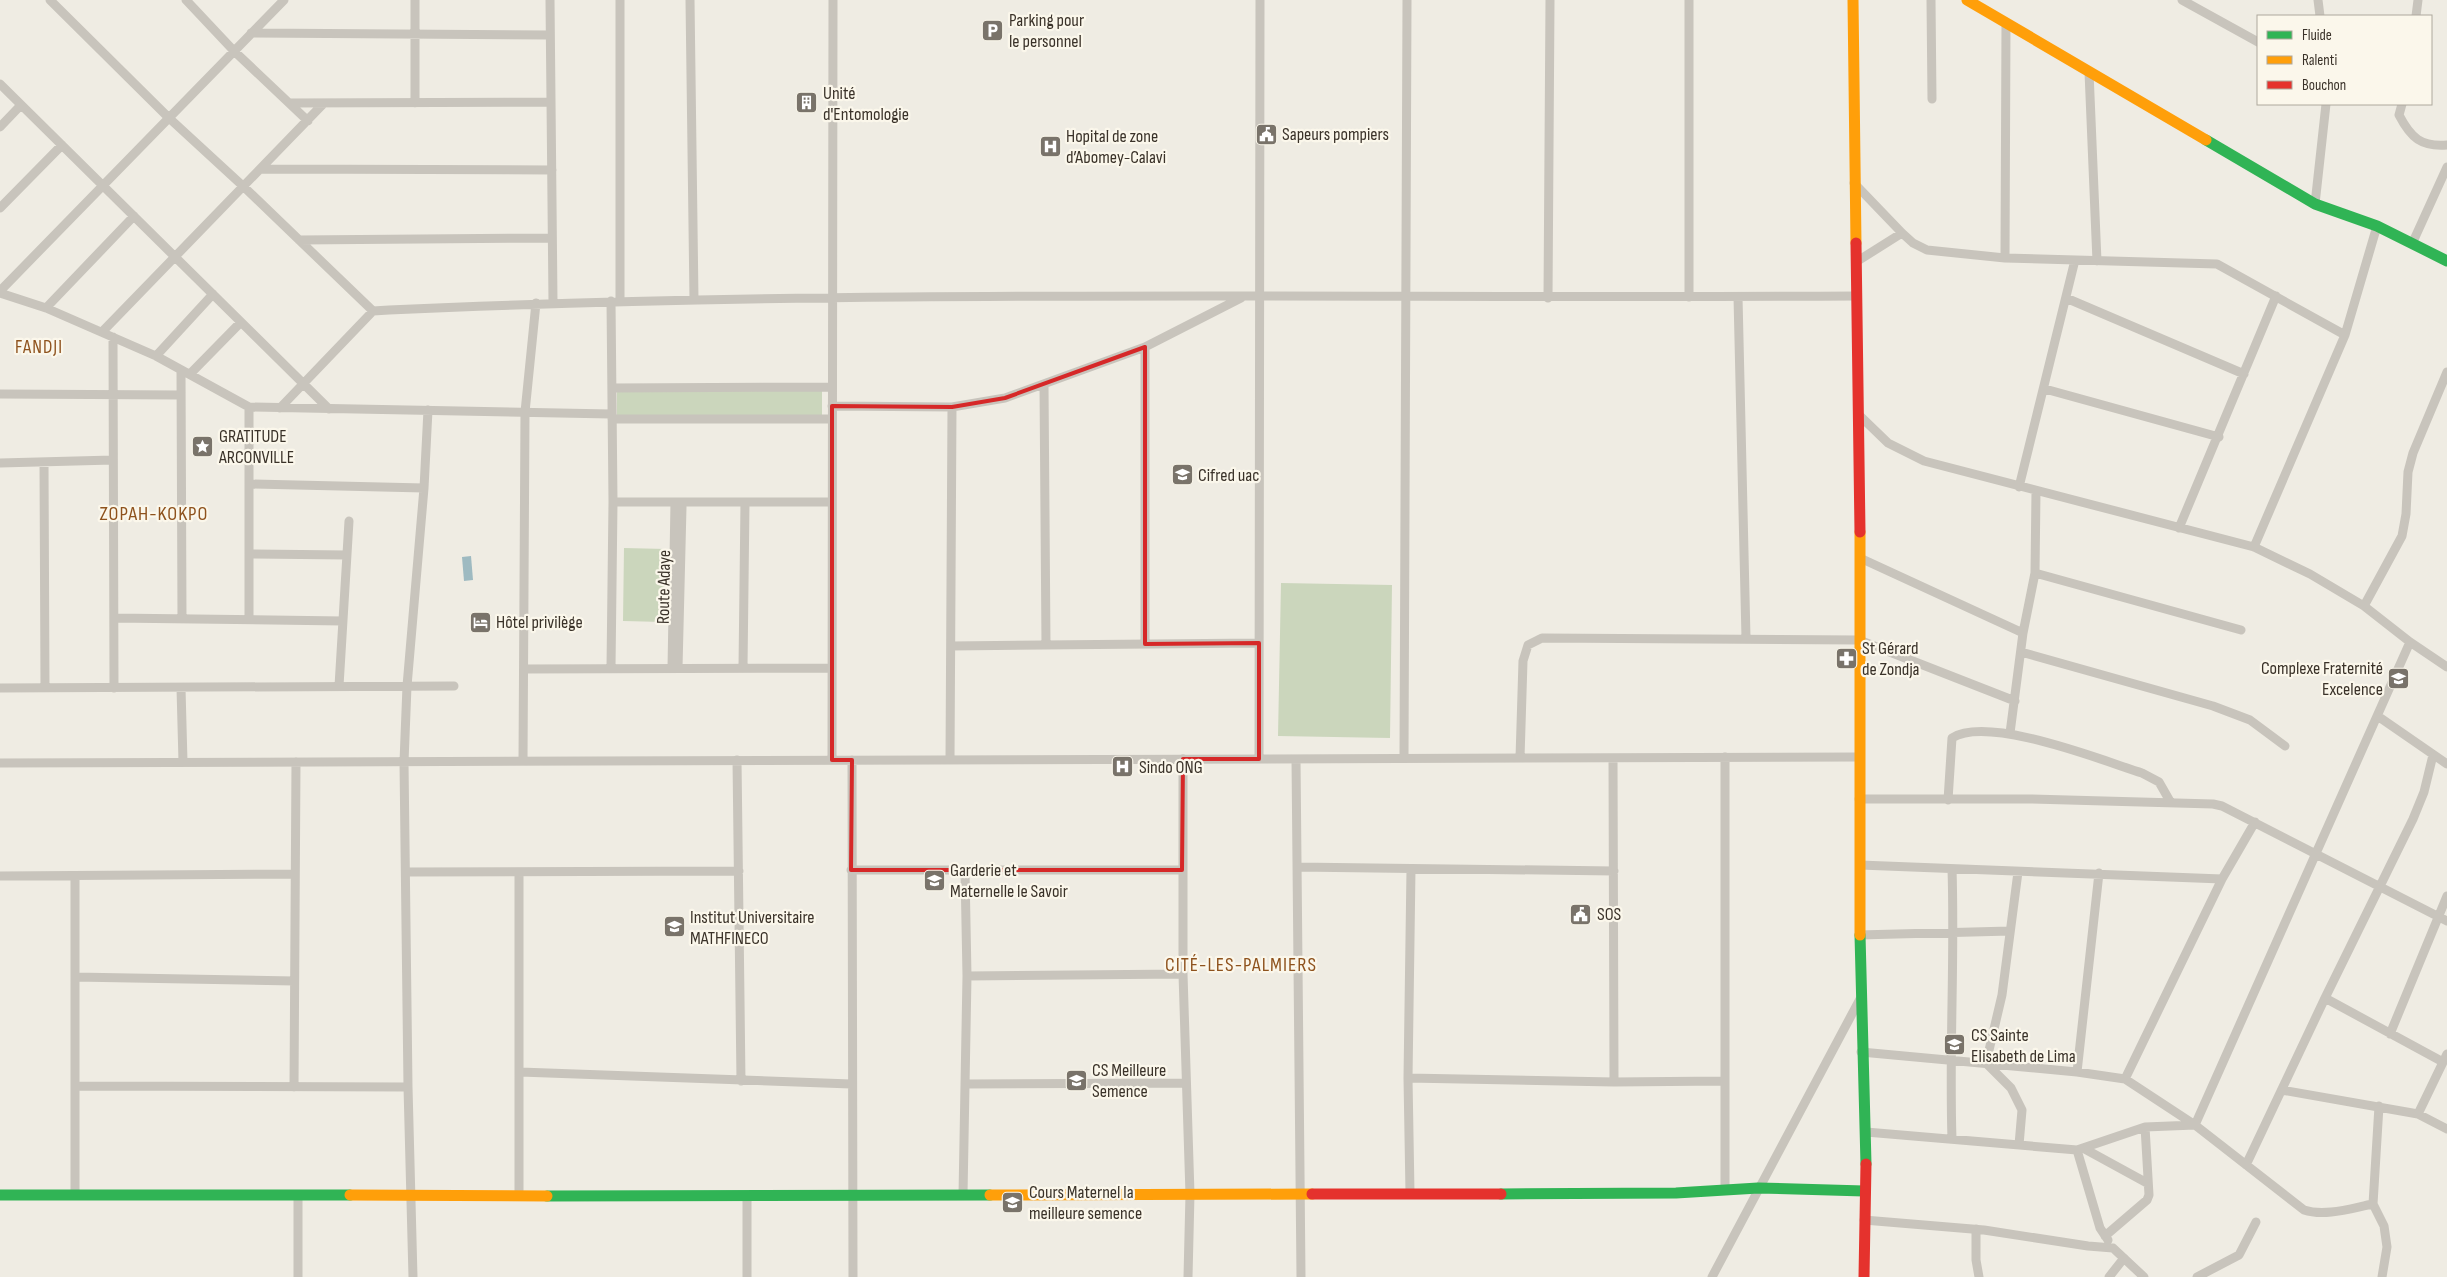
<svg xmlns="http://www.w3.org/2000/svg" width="2447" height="1277" font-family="'Sofia Sans Condensed',sans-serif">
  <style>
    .green { fill: #cbd6bc }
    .water { fill: #9ebac1 }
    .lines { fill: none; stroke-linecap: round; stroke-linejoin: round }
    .street { stroke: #c8c4bc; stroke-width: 9 }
    .fast { stroke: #30b455; stroke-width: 11 }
    .slow { stroke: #ff9f0a; stroke-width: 11 }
    .jam { stroke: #e5322d; stroke-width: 11 }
    .marked { fill: none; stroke: #d62828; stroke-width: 4; stroke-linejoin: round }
    .labels { text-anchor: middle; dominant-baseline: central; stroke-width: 4.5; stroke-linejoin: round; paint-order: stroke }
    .poi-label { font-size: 18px; fill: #3a3229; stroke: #fbf7eb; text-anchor: start }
    .street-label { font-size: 18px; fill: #3a3229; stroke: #fbf7eb }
    .neighbourhood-label { font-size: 19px; letter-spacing: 1px; fill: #8e521d; stroke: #fbf7eb }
    .quarter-label { font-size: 20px; letter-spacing: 1px; fill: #8e521d; stroke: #fbf7eb }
  </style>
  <rect width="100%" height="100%" fill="#efece3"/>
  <path class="green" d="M617,391H822V416H617Z
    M624,548L666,549L664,622L623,621Z
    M1281,583L1392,585L1390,738L1278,736Z"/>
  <path class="water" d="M471,556L473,580L464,581L462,557Z"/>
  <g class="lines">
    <path class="street" d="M50,0L169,118L244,187L373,311
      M186,0L234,51L308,121
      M415,0V103
      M550,0L553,302
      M620,0V301
      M690,0L694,300
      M1931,0L1932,99
      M2182,0L2258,42
      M2318,0L2320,16
      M2416,16L2418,0
      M251,33L550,35
      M2089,72L2097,261
      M0,84L329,409
      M290,103L551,102
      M2402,104L2399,115C2411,138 2421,147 2447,145
      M0,127L21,105
      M261,169L552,170
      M1854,183L1902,233L1913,243L1927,250L2005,258L2217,264L2345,335
      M2315,204L2326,104
      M0,208L62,145
      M299,240L552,238
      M2412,244L2447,167
      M2005,258L2006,23
      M1856,262L1902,233
      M0,291L284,0
      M0,293L46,308L156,356L249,407L611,414
      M1689,297V0
      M1738,297L1746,638
      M1548,298L1550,0
      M2066,298L2244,374
      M611,301L613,502L611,668
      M46,308L134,216
      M102,332L324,103
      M113,337L114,688
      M1145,347V644
      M156,356L213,294
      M181,370L182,619
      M190,374L241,322
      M1044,385L1046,645
      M612,388L832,387
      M2045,389L2219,437
      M0,394L181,395
      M832,406L952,407L1005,398L1145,347L1241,298
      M249,407V619
      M280,408L373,311L389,310C878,288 1367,299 1856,296
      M1858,414L1888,443L1924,461L2254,547L2310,574L2364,606L2410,642L2447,667
      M612,419H832
      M44,462L45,688
      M0,463L113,460
      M249,484L424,488
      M2019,487L2075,260
      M613,502H832
      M2179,528L2276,296
      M2254,547L2345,335L2377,226
      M249,554L347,555
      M1860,558L2023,633
      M2035,573L2241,630
      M2364,606L2402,536L2406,514L2408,472L2413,453L2447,372
      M114,618L343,621
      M951,646L1259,643
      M2021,652L2213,706L2250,720L2285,746
      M672,668L675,502
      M678,668L682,507
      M743,668L745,502
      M524,669L832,668
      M339,686L349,521
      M0,688L454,686
      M181,688L183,762
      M2379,717L2447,764
      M2010,733L2023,633L2035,573L2036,491
      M1404,758L1407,0
      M1520,758L1523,661L1528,645L1542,638L1859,640L2015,701
      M1613,758L1614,1082
      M1183,759V974L1190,1194L1188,1277
      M1259,759L1260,0
      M1296,759L1301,1277
      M737,760L741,1081
      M832,760L833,0
      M852,760L853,1277
      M950,760L952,407
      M523,761L525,412L536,303
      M0,763L1859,757
      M1859,799H2031L2213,804L2222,806L2447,921
      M1948,800L1952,738C1988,715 2101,760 2142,773L2159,782L2171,803
      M1860,865L2222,879
      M1297,867L1614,871
      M1952,869C1955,959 1949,1049 1952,1139
      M851,870H1182
      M407,872L739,871
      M519,872V1195
      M2018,872L2002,995L1986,1063L2011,1088L2022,1110L2019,1145
      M0,876L295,874
      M1859,935L2010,931
      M967,976L1183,974
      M75,977L294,981
      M2325,998L2443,1062
      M2390,1034L2447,896
      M1861,1052L2077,1072L2125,1079L2195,1125L2304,1210C2325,1217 2352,1208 2373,1204
      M520,1072L851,1084
      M2077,1072L2099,873
      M1408,1078L1614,1082L1724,1081
      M2125,1079L2222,879L2255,822
      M965,1084L1186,1083
      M75,1086L408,1087
      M294,1087L296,762
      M2282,1090L2418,1114L2447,1129
      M2379,1106L2373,1204L2384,1226L2387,1247L2382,1277
      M2418,1114L2447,1054
      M2195,1125L2410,642
      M1866,1132L2077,1150L2145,1127L2195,1125
      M2083,1148L2147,1183
      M2077,1150L2100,1228L2108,1240
      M2246,1165L2325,998L2413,819L2424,792L2433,755
      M1725,1190V757
      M1410,1193L1408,1078L1411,869
      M75,1195V876
      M298,1195V1277
      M963,1195L967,976L965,871
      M1864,1220L1984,1230L2088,1246L2113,1248L2144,1277
      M1976,1229V1260L1979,1277
      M2105,1236L2147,1200L2149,1195L2145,1127
      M413,1277L408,1087L404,762L407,686L424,488L428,410
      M747,1277V1196
      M1712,1277L1860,999
      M2109,1277L2124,1258
      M2197,1277L2239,1255L2256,1222"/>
    <path class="fast" d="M2206,140L2315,204L2377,226L2447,261
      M1860,935L1866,1164
      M1501,1194L1676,1193L1758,1188L1864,1191
      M0,1195H350
      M547,1196L990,1195"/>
    <path class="slow" d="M1853,0L1856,243
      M1967,0L2206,140
      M1860,532V935
      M350,1195L547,1196
      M990,1195L1312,1194"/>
    <path class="jam" d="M1856,243L1860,532
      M1312,1194H1501
      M1864,1277L1866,1164"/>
  </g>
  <path class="marked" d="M1145,347V644L1259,643V759H1183L1182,870H851L852,760H832V406L952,407L1005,398Z"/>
  <defs>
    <symbol id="parking-square" viewBox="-11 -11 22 22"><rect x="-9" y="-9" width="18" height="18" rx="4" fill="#79736a" stroke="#fbf7eb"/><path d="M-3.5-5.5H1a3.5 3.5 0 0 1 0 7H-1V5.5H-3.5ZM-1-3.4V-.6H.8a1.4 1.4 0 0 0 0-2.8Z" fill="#fff"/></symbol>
    <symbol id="building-square" viewBox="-11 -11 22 22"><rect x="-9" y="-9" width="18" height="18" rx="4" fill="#79736a" stroke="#fbf7eb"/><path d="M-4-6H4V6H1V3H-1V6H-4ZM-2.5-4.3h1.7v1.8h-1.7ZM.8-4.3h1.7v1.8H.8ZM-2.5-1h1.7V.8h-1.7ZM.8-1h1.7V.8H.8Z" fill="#fff"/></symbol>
    <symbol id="civic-square" viewBox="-11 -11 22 22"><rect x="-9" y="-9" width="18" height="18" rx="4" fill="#79736a" stroke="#fbf7eb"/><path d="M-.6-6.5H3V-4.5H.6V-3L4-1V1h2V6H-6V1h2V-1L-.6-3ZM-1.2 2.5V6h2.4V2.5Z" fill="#fff"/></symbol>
    <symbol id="hospital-square" viewBox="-11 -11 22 22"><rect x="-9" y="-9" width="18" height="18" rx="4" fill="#79736a" stroke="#fbf7eb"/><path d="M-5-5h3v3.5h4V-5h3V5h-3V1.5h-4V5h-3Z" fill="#fff"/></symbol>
    <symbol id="sight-square" viewBox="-11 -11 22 22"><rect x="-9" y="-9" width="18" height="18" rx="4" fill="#79736a" stroke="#fbf7eb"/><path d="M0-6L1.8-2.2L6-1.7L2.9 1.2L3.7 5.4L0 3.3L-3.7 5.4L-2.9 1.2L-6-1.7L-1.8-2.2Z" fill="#fff"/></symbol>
    <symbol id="university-square" viewBox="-11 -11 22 22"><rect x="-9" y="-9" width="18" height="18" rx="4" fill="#79736a" stroke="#fbf7eb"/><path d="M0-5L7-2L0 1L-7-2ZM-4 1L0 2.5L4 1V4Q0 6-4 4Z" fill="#fff"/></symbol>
    <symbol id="hotel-square" viewBox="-11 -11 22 22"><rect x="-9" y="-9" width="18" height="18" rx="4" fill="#79736a" stroke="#fbf7eb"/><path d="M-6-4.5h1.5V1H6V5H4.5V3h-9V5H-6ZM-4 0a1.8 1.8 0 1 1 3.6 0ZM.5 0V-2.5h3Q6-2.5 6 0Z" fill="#fff"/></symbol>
    <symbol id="pharmacy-square" viewBox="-11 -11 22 22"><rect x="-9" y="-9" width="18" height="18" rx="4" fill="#79736a" stroke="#fbf7eb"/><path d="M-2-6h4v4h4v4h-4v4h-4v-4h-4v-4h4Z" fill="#fff"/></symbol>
    <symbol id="school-square" viewBox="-11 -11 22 22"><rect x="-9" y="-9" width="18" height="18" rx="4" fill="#79736a" stroke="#fbf7eb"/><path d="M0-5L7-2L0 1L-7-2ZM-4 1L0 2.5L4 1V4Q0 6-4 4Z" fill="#fff"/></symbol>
  </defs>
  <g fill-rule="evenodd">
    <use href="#parking-square" x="980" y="18" width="25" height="25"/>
    <use href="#building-square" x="794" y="90" width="25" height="25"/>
    <use href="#civic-square" x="1254" y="122" width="25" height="25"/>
    <use href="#hospital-square" x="1038" y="134" width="25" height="25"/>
    <use href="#sight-square" x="190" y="434" width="25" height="25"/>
    <use href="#university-square" x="1170" y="462" width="25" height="25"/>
    <use href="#hotel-square" x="468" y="610" width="25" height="25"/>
    <use href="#pharmacy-square" x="1834" y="646" width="25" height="25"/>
    <use href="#school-square" x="2386" y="666" width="25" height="25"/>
    <use href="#hospital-square" x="1110" y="754" width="25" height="25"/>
    <use href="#school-square" x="922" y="868" width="25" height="25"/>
    <use href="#civic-square" x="1568" y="902" width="25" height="25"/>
    <use href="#school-square" x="662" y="914" width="25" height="25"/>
    <use href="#school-square" x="1942" y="1032" width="25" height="25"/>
    <use href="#school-square" x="1064" y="1068" width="25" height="25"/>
    <use href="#school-square" x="1000" y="1190" width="25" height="25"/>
  </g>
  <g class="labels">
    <g class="poi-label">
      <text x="1009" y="20">Parking pour<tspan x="1009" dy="21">le personnel</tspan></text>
      <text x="823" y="93">Unité<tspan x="823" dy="21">d'Entomologie</tspan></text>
      <text x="1282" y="134">Sapeurs pompiers</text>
      <text x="1066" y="136">Hopital de zone<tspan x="1066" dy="21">d’Abomey-Calavi</tspan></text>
      <text x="219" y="436">GRATITUDE<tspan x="219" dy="21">ARCONVILLE</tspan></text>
      <text x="1198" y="475">Cifred uac</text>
      <text x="496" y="622">Hôtel privilège</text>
      <text x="1862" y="648">St Gérard<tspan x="1862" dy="21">de Zondja</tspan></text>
      <text x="2383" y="668" text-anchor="end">Complexe Fraternité<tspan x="2383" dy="21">Excelence</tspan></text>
      <text x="1139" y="767">Sindo ONG</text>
      <text x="950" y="870">Garderie et<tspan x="950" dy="21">Maternelle le Savoir</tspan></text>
      <text x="1597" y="914">SOS</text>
      <text x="690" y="917">Institut Universitaire<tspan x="690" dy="21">MATHFINECO</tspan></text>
      <text x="1971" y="1035">CS Sainte<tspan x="1971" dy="21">Elisabeth de Lima</tspan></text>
      <text x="1092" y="1070">CS Meilleure<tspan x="1092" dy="21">Semence</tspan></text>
      <text x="1029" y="1192">Cours Maternel la<tspan x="1029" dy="21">meilleure semence</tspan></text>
    </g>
    <g class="street-label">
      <text transform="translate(664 587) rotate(-89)">Route Adaye</text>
    </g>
    <g class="neighbourhood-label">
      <text x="39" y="347">FANDJI</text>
    </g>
    <g class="quarter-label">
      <text x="154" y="514">ZOPAH-KOKPO</text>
      <text x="1241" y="965">CITÉ-LES-PALMIERS</text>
    </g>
  </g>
  <rect x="2257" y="15" width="175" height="90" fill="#fbf7eb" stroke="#aea89d"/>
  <rect x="2267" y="31" width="25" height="8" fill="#30b455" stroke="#aea89d"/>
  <text x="2302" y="40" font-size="15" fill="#3a3229">Fluide</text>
  <rect x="2267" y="56" width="25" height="8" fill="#ff9f0a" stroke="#aea89d"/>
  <text x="2302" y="65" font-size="15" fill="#3a3229">Ralenti</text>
  <rect x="2267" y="81" width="25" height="8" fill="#e5322d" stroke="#aea89d"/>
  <text x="2302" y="90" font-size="15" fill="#3a3229">Bouchon</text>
</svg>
